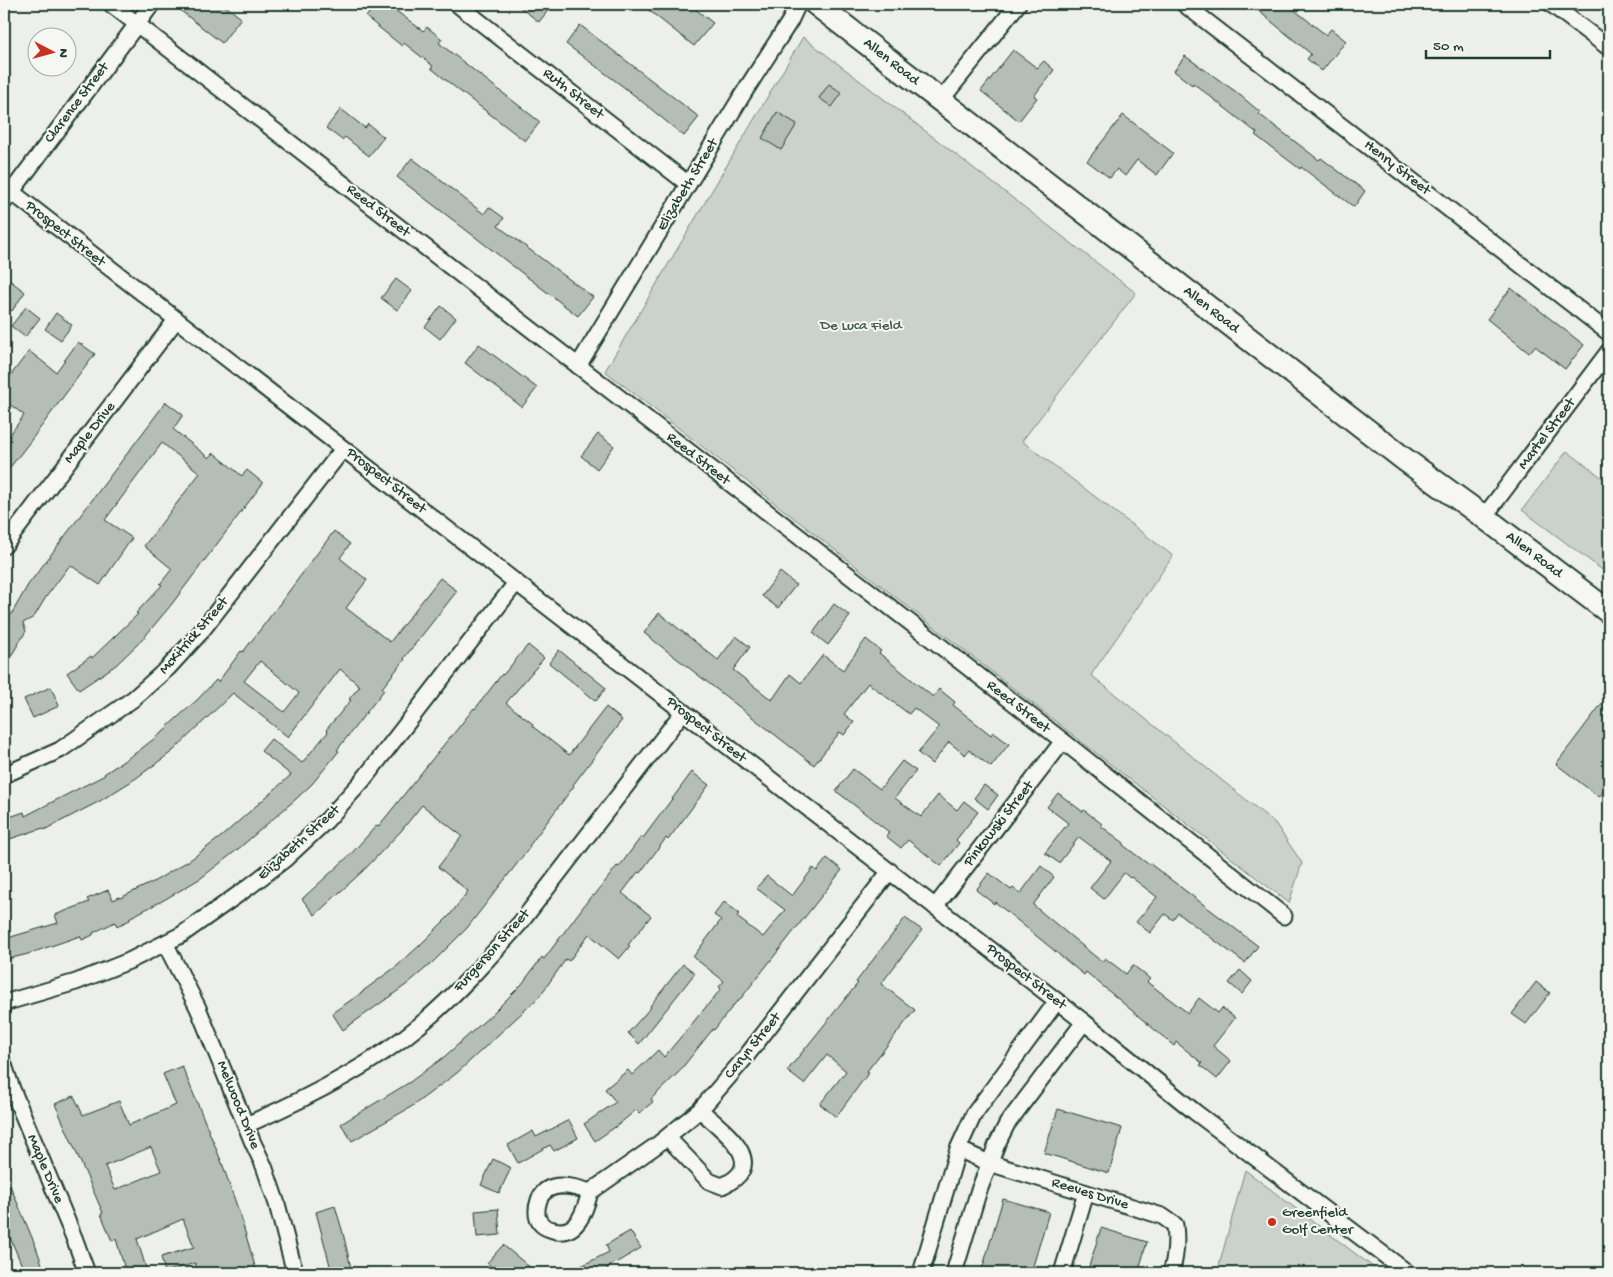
<svg xmlns="http://www.w3.org/2000/svg" width="1613" height="1277" font-family="'Gochi Hand',sans-serif">
  <style>
    .green { fill: #cbd2cc; stroke: #758880 }
    .building { fill: #b4bdb8; stroke: #1f3d34; fill-rule: evenodd }
    .lines { fill: none; stroke-linecap: round; stroke-linejoin: round }
    .street-casing { stroke: #1f3d34; stroke-width: 19 }
    .secondary-casing { stroke: #1f3d34; stroke-width: 26 }
    .street { stroke: #f6f6f2; stroke-width: 15 }
    .secondary { stroke: #f6f6f2; stroke-width: 22 }
    .poi-dot { fill: #c8321e; stroke: #f6f6f2; stroke-width: 2 }
    .labels { text-anchor: middle; dominant-baseline: central; stroke-width: 4; stroke-linejoin: round; paint-order: stroke }
    .street-label { font-size: 15px; fill: #1f3d34; stroke: #f6f6f2 }
    .park-label { font-size: 15px; fill: #415b52; stroke: #f6f6f2 }
    .poi-label { font-size: 15px; fill: #1f3d34; stroke: #f6f6f2; text-anchor: start }
  </style>
  <rect width="100%" height="100%" fill="#edefea"/>
  <filter id="ink" filterUnits="userSpaceOnUse"><feTurbulence type="fractalNoise" baseFrequency=".02" numOctaves="2"/><feDisplacementMap in="SourceGraphic" scale="10" xChannelSelector="R" yChannelSelector="G"/><feConvolveMatrix kernelMatrix="1 2 1 2 8 2 1 2 1" color-interpolation-filters="sRGB"/></filter>
  <g filter="url(#ink)">
    <path class="green" d="M803,37L1136,293L1022,441L1173,556L1091,675L1275,823L1302,863L1289,903L605,371Z
      M1567,451L1609,483V575L1522,510Z
      M1245,1170L1381,1273H1217Z"/>
    <path class="building" d="M186,4H223L241,18L222,43L181,11Z
      M376,4H387L423,31L427,27L442,39L439,43L540,122L525,141L457,89L431,68L433,66L404,43L402,46L366,17Z
      M516,4H553L539,22Z
      M641,4H689L713,23L694,46Z
      M1250,4H1287L1326,35L1331,29L1346,41L1322,71L1307,59L1311,54Z
      M580,25L699,117L684,136L629,91L566,44Z
      M1013,50L1037,68L1044,61L1054,70L1034,96L1037,98L1019,121L981,91Z
      M1185,56L1235,91L1260,112L1259,114L1319,160L1321,158L1365,191L1354,207L1301,167L1300,169L1255,135L1257,133L1193,83L1192,85L1174,71Z
      M829,84L842,93L832,107L819,98Z
      M341,109L365,128L368,124L384,137L369,156L345,137L342,140L326,128Z
      M777,112L797,124L781,150L762,138Z
      M1123,115L1173,153L1157,175L1137,160L1125,176L1117,169L1110,178L1087,161Z
      M412,158L484,214L489,207L504,218L498,226L593,297L578,316L397,177Z
      M4,276L25,292L12,311L4,305Z
      M396,279L412,291L397,310L381,298Z
      M1511,288L1584,345L1565,369L1535,346L1529,353L1487,319Z
      M441,306L456,318L440,339L425,327Z
      M26,307L40,318L25,337L11,326Z
      M56,313L72,325L61,340L45,329Z
      M78,342L95,354L29,443L4,475V443L24,415L4,400V384L29,351L56,372Z
      M479,344L537,388L522,407L465,363Z
      M166,402L183,415L173,429L209,458L214,453L242,476L247,470L263,483L171,605L142,640L116,665L79,690L67,673L91,656L92,658L138,614L136,613L162,585L160,584L172,569L144,546L200,473L162,443L105,520L132,538L100,585L70,565L46,597L34,617L23,623L26,631L4,668V627L28,585Z
      M598,434L614,446L597,469L581,456Z
      M334,531L350,544L340,558L367,580L346,608L390,642L440,578L457,591L404,658L405,659L382,688L384,690L337,750L339,751L312,784L296,799L237,850L201,878L164,900L129,918L130,920L117,926L115,922L93,933V935L82,940L80,936L28,954L4,960V939L58,923L55,915L89,902L87,899L108,890L113,900L119,897L120,898L153,882L190,860L222,836L291,775L261,751L271,739L302,763L328,732L326,730L351,700L349,699L360,686L340,669L288,737L233,693L173,751L135,779L100,801L44,830L43,828L4,841V819L24,812L25,816L105,775L104,774L137,752L168,728L167,727L198,699L216,680L218,682L241,651L243,652L266,622ZM260,661L299,693L284,712L244,681Z
      M780,572L796,585L778,608L762,596Z
      M834,604L850,616L828,645L813,633Z
      M659,613L718,660L736,636L750,647L733,670L772,700L790,674L801,683L823,655L843,670L866,639L881,651L879,653L933,697L939,689L955,702L953,705L991,735L993,732L1009,744L991,767L969,750L965,755L949,742L932,764L918,753L939,727L914,708L909,714L868,683L844,714L854,722L844,735L840,732L814,765L644,633Z
      M528,645L544,658L506,703L533,724L532,726L569,755L606,707L622,720L573,785L574,786L529,846L530,847L467,928L432,963L406,985L343,1030L332,1013L363,992V991L397,966L419,946L450,915L468,891L438,867L462,836L422,805L401,831L365,869L315,915L302,899L351,854L376,826L378,827L450,737H451L474,708L475,709L502,674L503,675Z
      M559,650L606,688L596,701L549,663Z
      M51,687L59,706L33,718L24,699Z
      M1609,694V784L1599,797L1556,764Z
      M902,761L916,771L895,798L921,817L938,795L957,810L964,801L978,812L956,840L959,843L941,866L908,840L901,848L886,836L889,832L836,791L853,769L880,789Z
      M692,772L709,785L668,840L666,838L640,873L638,872L622,893L651,916L628,945L630,946L619,959L589,934L569,961L566,959L539,997L457,1073L411,1107L352,1141L341,1124L410,1082L444,1057L492,1014L522,984L542,957L544,959L592,895L594,896L617,866L619,867L641,837L643,838Z
      M984,785L998,795L988,809L974,798Z
      M1058,793L1083,812L1084,810L1102,824L1101,826L1124,843L1123,845L1148,864L1149,863L1258,946L1245,963L1178,913L1173,920L1165,914L1150,933L1136,922L1157,897L1131,877L1130,878L1124,873L1104,899L1090,888L1111,861L1079,837L1059,863L1045,853L1068,823L1047,807Z
      M827,858L842,870L738,1002L737,1001L714,1030L713,1029L678,1073L651,1099L653,1102L639,1113L636,1110L618,1125L595,1141L584,1124L616,1102L605,1089L628,1070L632,1075L658,1050L664,1057L721,989L719,987L724,981L693,957L721,920L714,915L724,902L739,913L737,917L763,937L785,910L756,888L767,876L792,896L813,868L817,871Z
      M1041,866L1054,877L1033,905L1102,962L1105,958L1126,974L1133,965L1150,979L1147,982L1188,1013L1199,998L1218,1013L1222,1008L1235,1018L1213,1046L1231,1061L1217,1079L1200,1065L1202,1063L1176,1042L1174,1046L1086,972L1084,975L995,902L994,904L976,890L989,873L1011,890L1013,888L1020,894Z
      M905,918L922,930L881,984L915,1010L867,1071L869,1072L836,1117L820,1104L846,1071L827,1055L804,1084L787,1071L858,983L856,982Z
      M683,964L695,973L639,1044L628,1033L651,1007L650,1006Z
      M1240,970L1252,981L1242,994L1229,983Z
      M1536,982L1550,993L1526,1024L1512,1014Z
      M182,1066L222,1163L240,1215L257,1273H225L223,1267L198,1273L195,1263L165,1272L161,1257L194,1247L183,1219L137,1239L147,1271L139,1273H126L116,1239L112,1241L101,1214L103,1213L55,1104L74,1096L83,1115L119,1101L129,1125L176,1105L163,1074ZM151,1147L161,1171L115,1190L105,1166Z
      M1058,1109L1122,1128L1109,1173L1044,1153Z
      M569,1120L578,1138L554,1151L550,1145L518,1163L508,1145L533,1131L536,1137Z
      M493,1159L511,1168L499,1193L481,1185Z
      M4,1171L36,1247L45,1273H25L4,1223Z
      M1003,1199L1049,1212L1031,1273H981Z
      M335,1206L343,1233L351,1268L332,1273L316,1212Z
      M498,1209L500,1235L477,1237L475,1211Z
      M1101,1228L1147,1242L1138,1273H1087Z
      M630,1231L641,1248L607,1268L610,1273H567L609,1252L606,1245Z
      M503,1245L537,1273H499L487,1263Z"/>
    <g class="lines">
      <defs>
        <path id="street" d="M111,4L1063,741L1284,916
          M457,4L688,184
          M1184,4L1609,333
          M1551,4L1609,48
          M941,100L1018,4
          M4,186L1084,1022L1195,1112L1408,1273
          M4,202L152,4
          M578,366L743,94L790,21L798,4
          M1484,517L1609,351
          M4,546L176,320
          M4,775L60,750L133,699L168,668L200,633L343,449
          M935,907L1063,741
          M165,943L198,1008L253,1143L264,1166L277,1204L295,1273
          M4,1003L76,982L129,961L181,935L250,886L285,859L327,820L363,780L516,583
          M4,1065L12,1089L75,1240L87,1273
          M246,1125C306,1099 370,1067 420,1025C457,994 489,958 521,922L683,712
          M667,1137L709,1181L722,1186C772,1164 722,1130 700,1110
          M958,1149L989,1163L1162,1216L1175,1225C1177,1242 1176,1257 1171,1273
          M590,1192C573,1186 547,1179 539,1200C537,1206 536,1213 538,1219C541,1226 546,1228 553,1230C577,1237 585,1211 590,1192L657,1145L700,1110L744,1059L890,871
          M921,1273L958,1149L974,1114L1057,1001
          M954,1273L978,1193L997,1144L1007,1124L1084,1022
          M1062,1273L1086,1193"/>
        <path id="secondary" d="M816,4L1404,459L1484,517L1609,612"/>
      </defs>
      <use href="#street" class="street-casing"/>
      <use href="#secondary" class="secondary-casing"/>
      <use href="#street" class="street"/>
      <use href="#secondary" class="secondary"/>
    </g>
  </g>
  <circle class="poi-dot" cx="1272" cy="1222" r="5"/>
  <g class="labels">
    <g class="street-label">
      <text transform="translate(891 62) rotate(38)">Allen Road</text>
      <text transform="translate(573 94) rotate(38)">Ruth Street</text>
      <text transform="translate(77 103) rotate(-53)">Clarence Street</text>
      <text transform="translate(1397 168) rotate(38)">Henry Street</text>
      <text transform="translate(688 185) rotate(-59)">Elizabeth Street</text>
      <text transform="translate(378 211) rotate(38)">Reed Street</text>
      <text transform="translate(65 234) rotate(38)">Prospect Street</text>
      <text transform="translate(1211 310) rotate(38)">Allen Road</text>
      <text transform="translate(90 433) rotate(-52)">Maple Drive</text>
      <text transform="translate(1547 434) rotate(-53)">Martel Street</text>
      <text transform="translate(698 459) rotate(38)">Reed Street</text>
      <text transform="translate(386 481) rotate(38)">Prospect Street</text>
      <text transform="translate(1534 555) rotate(37)">Allen Road</text>
      <text transform="translate(194 636) rotate(-49)">McKitrick Street</text>
      <text transform="translate(1018 707) rotate(38)">Reed Street</text>
      <text transform="translate(706 730) rotate(38)">Prospect Street</text>
      <text transform="translate(999 824) rotate(-52)">Pinkowski Street</text>
      <text transform="translate(299 843) rotate(-42)">Elizabeth Street</text>
      <text transform="translate(492 951) rotate(-48)">Furgerson Street</text>
      <text transform="translate(1026 977) rotate(38)">Prospect Street</text>
      <text transform="translate(753 1046) rotate(-51)">Caryn Street</text>
      <text transform="translate(238 1105) rotate(68)">Melwood Drive</text>
      <text transform="translate(45 1169) rotate(67)">Maple Drive</text>
      <text transform="translate(1090 1194) rotate(17)">Reeves Drive</text>
    </g>
    <g class="park-label">
      <text x="861" y="326">De Luca Field</text>
    </g>
    <g class="poi-label">
      <text x="1282" y="1213">Greenfield<tspan x="1282" dy="17">Golf Center</tspan></text>
    </g>
  </g>
  <rect width="1613" height="1277" fill="none" stroke="#f6f6f2" stroke-width="20"/>
  <rect x="10" y="10" width="1593" height="1257" fill="none" stroke="#1f3d34" stroke-width="2" filter="url(#ink)"/>
  <g transform="translate(52 52) rotate(96)"><circle r="24" fill="#f6f6f2" stroke="#a0aca6"/>
  <path d="M0-4L9 19L0 12L-9 19Z" fill="#c8321e"/>
  <text y="-8" font-size="14" font-weight="bold" text-anchor="middle" fill="#1f3d34">N</text>
  </g>
  <path d="M1426 50v8h124v-8" fill="none" stroke="#1f3d34" stroke-width="2.5"/>
  <text x="1433" y="50" font-size="15" fill="#1f3d34" stroke="#f6f6f2" stroke-width="4" paint-order="stroke">50 m</text>
</svg>
